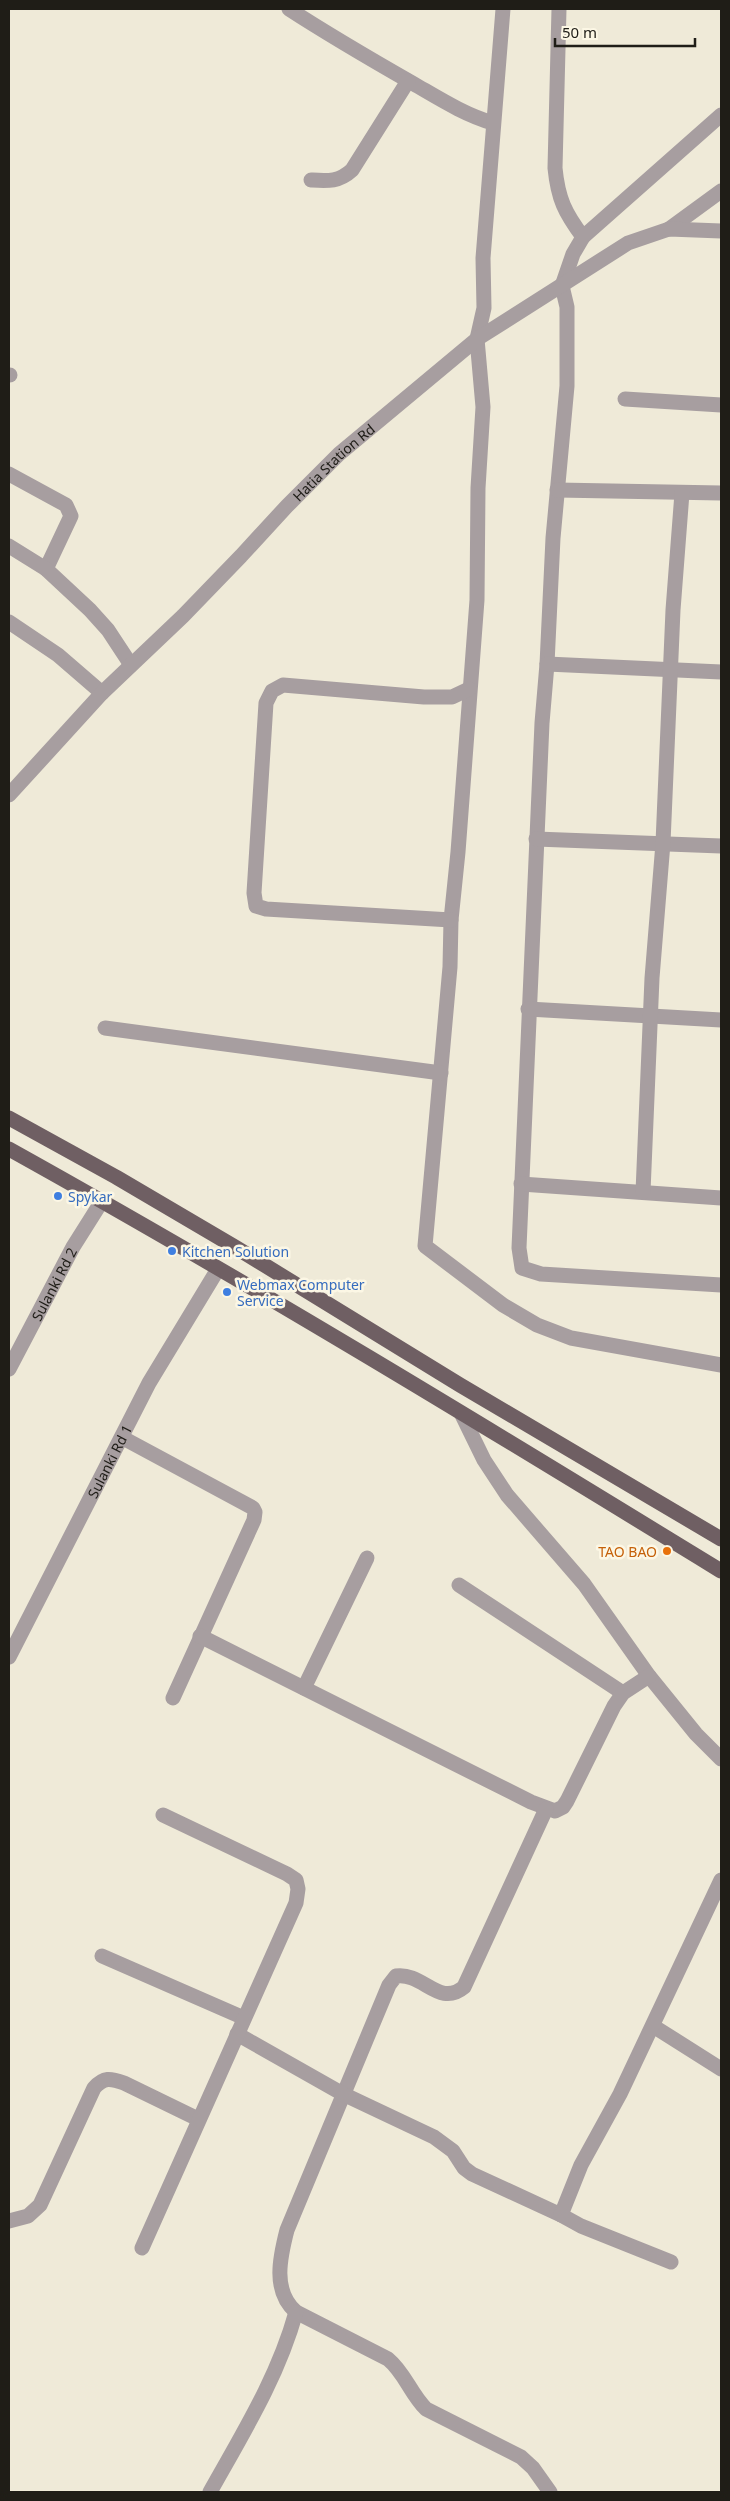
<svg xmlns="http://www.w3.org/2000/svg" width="730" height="2501" font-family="'Noto Sans',sans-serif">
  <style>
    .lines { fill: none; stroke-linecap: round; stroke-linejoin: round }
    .minor { stroke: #a79ea0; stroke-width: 15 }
    .major { stroke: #6f5f63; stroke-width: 15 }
    .shop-dot { fill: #3f7fe0; stroke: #fcf7e5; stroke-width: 2 }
    .food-dot { fill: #e8710a; stroke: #fcf7e5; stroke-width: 2 }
    .labels { text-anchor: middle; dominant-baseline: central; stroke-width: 5; stroke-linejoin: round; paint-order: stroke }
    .street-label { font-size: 14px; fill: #1f1d17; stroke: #fcf7e5 }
    .shop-label { font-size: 14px; fill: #366cbe; stroke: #fcf7e5; text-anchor: start }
    .food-label { font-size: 14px; fill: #c56008; stroke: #fcf7e5; text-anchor: end }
  </style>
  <rect width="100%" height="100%" fill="#efead8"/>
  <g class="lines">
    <g class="minor">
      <path d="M289,9C329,35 372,60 414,84C440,99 465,115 493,123"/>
      <path d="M503,9L483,258L484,308L477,339L483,407L478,488L477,600L458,852L451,920L450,967L425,1246L503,1305L537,1325L571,1338L721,1365"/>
      <path d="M559,9L555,168C558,199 565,213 583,237"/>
      <path d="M721,115L583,237L573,254L562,286L567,307V386L553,538L547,664L542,723L519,1248L522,1268L541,1274L721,1285"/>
      <path d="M311,180C328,181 339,182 352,170L408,81"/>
      <path d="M669,229L721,191"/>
      <path d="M9,375H10"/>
      <path d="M625,399L721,405"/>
      <path d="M9,474L66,505L71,516L46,569"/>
      <path d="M557,490L721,493"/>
      <path d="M9,546L46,569L90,610L108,630L131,665"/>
      <path d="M9,622L58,655L102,693"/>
      <path d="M547,664L721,672"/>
      <path id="s1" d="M9,795L102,693L183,616L241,556L287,506L339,454L477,339L628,243L669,229L721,231"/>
      <path d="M536,839L721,846"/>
      <path d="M451,920L266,909L256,906L254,893L266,703L272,691L283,685L424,697H452L469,689"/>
      <path d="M528,1009L721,1020"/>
      <path d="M105,1028L441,1073"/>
      <path d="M521,1184L721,1198"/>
      <path d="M643,1192L652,978L663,843L673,610L682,493"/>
      <path id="s2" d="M9,1369L73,1247L102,1201"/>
      <path d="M461,1413L484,1460L507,1495L584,1584L649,1676L696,1734L721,1759"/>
      <path d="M123,1438L253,1508L255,1512L254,1520L173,1698"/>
      <path d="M459,1585L623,1693"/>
      <path d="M200,1636L531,1802L555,1811L563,1807L567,1801L614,1706L623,1693L649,1676"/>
      <path id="s3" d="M9,1657L149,1383L218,1269"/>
      <path d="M304,1688L367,1558"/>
      <path d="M546,1809L464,1987C439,2008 423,1972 396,1976L389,1985L287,2230C280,2257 272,2291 296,2312L388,2359C405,2373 410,2393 426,2409L521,2457L533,2468L550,2492"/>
      <path d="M102,1956L244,2018"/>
      <path d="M653,2026L721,2069"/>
      <path d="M237,2034L343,2094L434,2137L453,2151L464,2168L472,2174L561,2215"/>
      <path d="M9,2221L28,2216L40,2205L94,2088C104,2077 110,2078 124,2083L198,2119"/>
      <path d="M142,2248L296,1903L298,1889L296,1880L287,1874L163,1815"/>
      <path d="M671,2262L581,2226L561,2215L581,2165L620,2094L721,1880"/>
      <path d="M210,2492C243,2433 278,2377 296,2312"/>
    </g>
    <path class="major" d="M9,1118L116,1177L235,1247L460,1385L721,1539
      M9,1149C250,1283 486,1427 721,1571"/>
  </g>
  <g class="shop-dot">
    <circle cx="58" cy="1196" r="5"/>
    <circle cx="172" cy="1251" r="5"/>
    <circle cx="227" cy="1292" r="5"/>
  </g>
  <circle class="food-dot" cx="667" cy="1551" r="5"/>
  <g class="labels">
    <g class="street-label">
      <text stroke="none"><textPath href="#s1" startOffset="465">Hatia Station Rd</textPath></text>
      <text stroke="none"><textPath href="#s2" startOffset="96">Sulanki Rd 2</textPath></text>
      <text stroke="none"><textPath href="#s3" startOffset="220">Sulanki Rd 1</textPath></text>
    </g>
    <g class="shop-label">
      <text x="68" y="1196">Spykar</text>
      <text x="182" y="1251">Kitchen Solution</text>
      <text x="237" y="1284">Webmax Computer<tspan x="237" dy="16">Service</tspan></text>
    </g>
    <g class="food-label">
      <text x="657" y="1551">TAO BAO</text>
    </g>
  </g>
  <rect width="730" height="2501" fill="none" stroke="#1f1d17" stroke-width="20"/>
  <path d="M555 38v8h140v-8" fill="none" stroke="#1f1d17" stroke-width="2.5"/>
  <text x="562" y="38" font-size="15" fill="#1f1d17" stroke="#fcf7e5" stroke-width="4" paint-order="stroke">50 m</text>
</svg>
